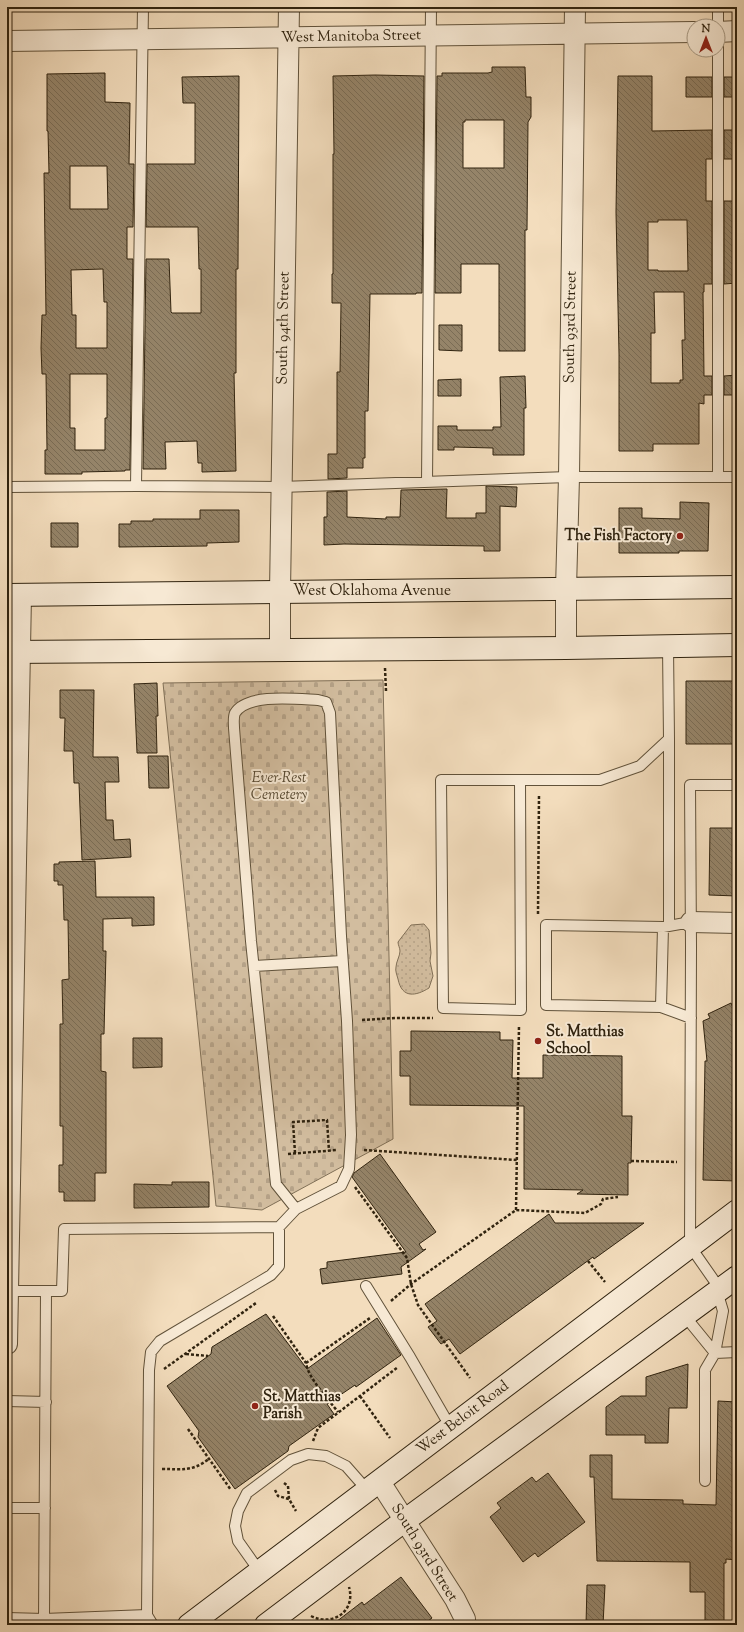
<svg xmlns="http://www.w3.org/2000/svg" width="744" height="1632" font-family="'Sorts Mill Goudy',serif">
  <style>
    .grass { fill: url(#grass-dots); stroke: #817057 }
    .cemetery { fill: url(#cemetery-stones); stroke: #817057 }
    .building { fill: url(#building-back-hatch); stroke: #30230f; fill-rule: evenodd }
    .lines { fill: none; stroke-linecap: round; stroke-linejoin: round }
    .service-casing { stroke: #61523a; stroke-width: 12 }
    .minor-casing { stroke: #61523a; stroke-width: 22 }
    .secondary-casing { stroke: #30230f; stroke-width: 24 }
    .path { stroke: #30230f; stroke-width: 2.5; stroke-dasharray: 3 2; stroke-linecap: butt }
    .service { stroke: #f7e9d4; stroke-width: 10 }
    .minor { stroke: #f7e9d4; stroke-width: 20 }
    .secondary { stroke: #f7e9d4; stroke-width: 22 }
    .poi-dot { fill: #8f2418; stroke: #f7e9d4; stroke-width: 1.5 }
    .labels { text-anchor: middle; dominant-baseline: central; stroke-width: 4; stroke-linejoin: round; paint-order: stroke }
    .street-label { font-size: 15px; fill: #30230f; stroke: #f7e9d4 }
    .poi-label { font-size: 15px; font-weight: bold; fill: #30230f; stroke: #f7e9d4; text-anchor: start }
    .park-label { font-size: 15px; font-style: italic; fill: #584a33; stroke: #f7e9d4 }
  </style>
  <defs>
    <pattern id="grass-dots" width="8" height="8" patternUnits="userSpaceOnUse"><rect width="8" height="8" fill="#d2bd9f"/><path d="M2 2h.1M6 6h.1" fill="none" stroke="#b5a288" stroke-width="1.8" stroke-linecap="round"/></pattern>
    <pattern id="cemetery-stones" width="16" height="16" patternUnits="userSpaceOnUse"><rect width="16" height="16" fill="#d2bd9f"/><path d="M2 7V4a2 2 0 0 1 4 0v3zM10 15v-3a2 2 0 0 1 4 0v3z" fill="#b5a288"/></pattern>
    <pattern id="building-back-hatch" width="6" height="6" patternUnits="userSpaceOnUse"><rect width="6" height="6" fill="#958469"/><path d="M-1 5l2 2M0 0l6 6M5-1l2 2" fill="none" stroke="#7a6c55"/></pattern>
  </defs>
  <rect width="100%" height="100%" fill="#f3ddbd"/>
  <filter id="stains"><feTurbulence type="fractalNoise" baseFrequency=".005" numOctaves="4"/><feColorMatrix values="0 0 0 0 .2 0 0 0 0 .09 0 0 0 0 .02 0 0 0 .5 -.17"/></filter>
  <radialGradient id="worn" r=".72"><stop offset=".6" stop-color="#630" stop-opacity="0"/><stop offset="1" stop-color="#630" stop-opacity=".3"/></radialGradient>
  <path class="grass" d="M424,924L429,930L431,953L430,961L433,976L429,988C416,996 402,999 398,979C397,975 395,971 396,967C396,962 400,956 400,951C400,948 398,945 398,942L411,925Z"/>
  <path class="cemetery" d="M383,680L393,1139L262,1210L216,1206L163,683Z"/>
  <path class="building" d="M492,67H525L526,97H531V117L528,122L527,230H525V351H499V264H461V293H435L437,76H442V73H488L492,72ZM465,120H504V168H463V122H465Z
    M105,73V102L130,103L129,164H134L133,227H127V259H133L130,470H125V471L82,472V474H45V450H47L46,374H42L41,348L42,315H46L44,173H49L48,131H47V74ZM70,166H107L108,209H70ZM103,269L104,302H107V348H76V315H72L71,270ZM70,374H107V418H105V450H75V428H70Z
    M375,75L424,76L422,293H416V294H370L368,411H365V458H363V468H347V478L328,479V454H337V372H340L341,303H332V274H333V154H334L333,76Z
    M239,76L238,269H236V373H234L236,471L202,472V463H198L197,441L165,442L166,469H143L146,259H169L171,312L172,313H201V269H199L198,227H146L147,164H195V103H183L182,77Z
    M618,76H652V131L712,130V159H706V201H712V284H704V292H703L704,376H712V395H704V404L699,403V444H653V451H619V354L616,212ZM658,220H687L688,271H658V270H648V222H658ZM654,292H684L685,340H682L683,380H680V383H651V333H655Z
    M686,77H712V97H686Z
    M724,77H737V97H724Z
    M724,130H737V159H724Z
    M724,201H737V283L724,284Z
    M439,325H462V351L439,350Z
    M737,375V395H724V376Z
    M525,376L526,408H524V455H493V448L454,447V450H438V426H457V430H493V427H501L500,377Z
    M461,379V396H438V380Z
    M486,486L517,487L516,507L500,506V551H484V546L344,544L324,545V517H327V492L347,491V517L386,519V517H400L401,490L447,489L446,518H476V513H486Z
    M680,502L709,503L708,551H679V553H619V508H642V518L680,519Z
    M200,510H239V542L207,543V546L119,547V524H131V521H153V519H200Z
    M51,523H78V547H51Z
    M686,681H737V744H686Z
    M157,683L158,716H156L157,753H137L134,684Z
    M60,690H94L93,757H118L119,782H105L106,820H113L114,840L130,839L131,857L82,860L79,783H74L73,751H64L65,718H60Z
    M148,756H168L169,788H149Z
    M710,828H737V896L709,895Z
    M95,861L96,897H154V925L132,926V918L103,919V951H106L104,1034H101V1071L106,1072V1173H95V1201H64V1192H59V1165H63V1126H60V1024H63L62,980L69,979L68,920H64L63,885H58V881H54V864H59V862Z
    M731,1003L737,1017V1181L703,1180L705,1061H707L703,1021L710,1018L708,1014Z
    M411,1031L500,1032V1040H513L512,1078H543V1055L622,1056V1116H632L631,1163H628V1195L577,1194L583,1190L524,1189V1106L410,1105V1076H400V1051H411Z
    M133,1038H162V1067L133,1068Z
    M380,1154L436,1232L419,1244L423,1250L426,1249L401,1267L402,1274L322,1284L320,1269L327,1268V1262L406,1252L352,1177L354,1173Z
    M172,1182H209V1207L134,1208V1184L172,1185Z
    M549,1214L555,1223H644L594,1259L593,1257L460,1354L449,1339L441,1344L428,1327L437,1321L425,1304Z
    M266,1314L307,1369L377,1318L401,1355L356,1387L355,1385L327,1404L334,1414L289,1446L288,1451L235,1489L198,1437L199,1431L167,1386L211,1354L212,1347Z
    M688,1364L687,1408H669L668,1443H645V1435H606V1407L621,1396H646V1377Z
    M718,1401L737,1402V1560L726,1559V1563H724V1625H705V1592H690V1562L597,1561L594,1477H590V1455H612V1499L683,1500V1504L716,1505Z
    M548,1473L585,1522L538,1557L535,1553L523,1562L490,1517L501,1508L497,1503L532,1477L536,1482Z
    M401,1577L432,1618L423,1625H332L362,1602L364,1605Z
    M587,1585H605L603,1625H586Z"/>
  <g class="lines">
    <defs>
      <path id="service" d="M718,477V7
        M427,482L431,7
        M136,486L143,7
        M7,487L136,486L281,487L569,477H737
        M669,739V926
        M520,780L521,1010L443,1008L441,780H600L640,766L669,739L668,646
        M254,966L342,961
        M661,1007L663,927
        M691,1018L661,1007L546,1005V925L663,927L691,922
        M366,1286L410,1357L451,1428
        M720,1289L690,1246L691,947L690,785H737
        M8,1291H62L64,1229L279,1227L296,1209L341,1186L349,1169L351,1135L347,1021L341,936L330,713L326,702L318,700C297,699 247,693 235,713C233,717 234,724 234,728L251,941L276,1184L296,1209
        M684,1315L715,1353L723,1311L717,1291
        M7,1401L46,1402
        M705,1481V1370L715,1353L737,1352
        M7,1508H45
        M260,1572L238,1541L235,1526L238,1511L247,1493L291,1460L308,1454L326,1456L346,1466L368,1491
        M7,1618L44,1619L147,1615
        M44,1619L46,1291
        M153,1625L147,1615L149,1370L151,1352L160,1341L271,1275L279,1266V1227"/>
      <path id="minor" d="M718,32L737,31
        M7,41L694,32
        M566,648V589L569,477L575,7
        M280,650V592L289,7
        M691,922L737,923
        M7,1344L21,595
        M380,1482L455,1599L465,1619V1625"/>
      <path id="secondary" d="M7,595L737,587
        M7,652L566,648L737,645
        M189,1625L737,1211
        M266,1625L404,1521L737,1277"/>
    </defs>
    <use href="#service" class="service-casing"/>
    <use href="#minor" class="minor-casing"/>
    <use href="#secondary" class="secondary-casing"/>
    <path class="path" d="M385,668L386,691
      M538,914L539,795
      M362,1020L395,1018H433
      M364,1150L517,1160
      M295,1153L293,1122L327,1120L329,1151
      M288,1154L337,1150
      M631,1161L677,1162
      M355,1187L407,1258L411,1284L418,1305L470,1378
      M516,1210L519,1025
      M588,1261L605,1282
      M391,1301L411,1284L516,1210L585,1213L601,1204L603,1199L618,1197
      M273,1316L306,1363C308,1378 329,1400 338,1412
      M186,1354L208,1356
      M306,1363L370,1318
      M164,1369L256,1303
      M360,1396L390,1438
      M188,1429L231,1490
      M313,1441L318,1428L398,1367
      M162,1469C183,1469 191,1472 209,1459
      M284,1483L288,1486L289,1499L296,1511
      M275,1490L278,1496L289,1499
      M311,1616C333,1627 356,1611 349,1587"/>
    <use href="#service" class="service"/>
    <use href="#minor" class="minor"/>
    <use href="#secondary" class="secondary"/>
  </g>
  <g class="poi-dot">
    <circle cx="680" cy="536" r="4"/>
    <circle cx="538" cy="1041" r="4"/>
    <circle cx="255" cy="1406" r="4"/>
  </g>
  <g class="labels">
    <g class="street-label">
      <text transform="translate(351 37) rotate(-1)">West Manitoba Street</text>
      <text transform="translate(571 327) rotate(-89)">South 93rd Street</text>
      <text transform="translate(284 328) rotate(-89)">South 94th Street</text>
      <text x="372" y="591">West Oklahoma Avenue</text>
      <text transform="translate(463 1418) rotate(-37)">West Beloit Road</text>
      <text transform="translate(424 1553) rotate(58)">South 93rd Street</text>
    </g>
    <g class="poi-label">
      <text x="672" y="536" text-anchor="end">The Fish Factory</text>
      <text x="546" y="1032">St. Matthias<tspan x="546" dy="17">School</tspan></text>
      <text x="263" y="1397">St. Matthias<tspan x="263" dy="17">Parish</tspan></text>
    </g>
    <g class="park-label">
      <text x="279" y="778">Ever-Rest<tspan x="279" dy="17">Cemetery</tspan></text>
    </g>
  </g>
  <rect width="744" height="1632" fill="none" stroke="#f3ddbd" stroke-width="24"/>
  <rect x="8" y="8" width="728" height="1616" fill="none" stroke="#30230f" stroke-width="2"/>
  <rect x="12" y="12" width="720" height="1608" fill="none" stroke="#30230f"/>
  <g transform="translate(706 38)"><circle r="19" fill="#f7e9d4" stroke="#a79a85"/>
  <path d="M0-3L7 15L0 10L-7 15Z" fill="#8f2418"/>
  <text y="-6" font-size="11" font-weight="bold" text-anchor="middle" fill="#30230f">N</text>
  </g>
  <rect width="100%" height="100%" filter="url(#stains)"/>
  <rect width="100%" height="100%" fill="url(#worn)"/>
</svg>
